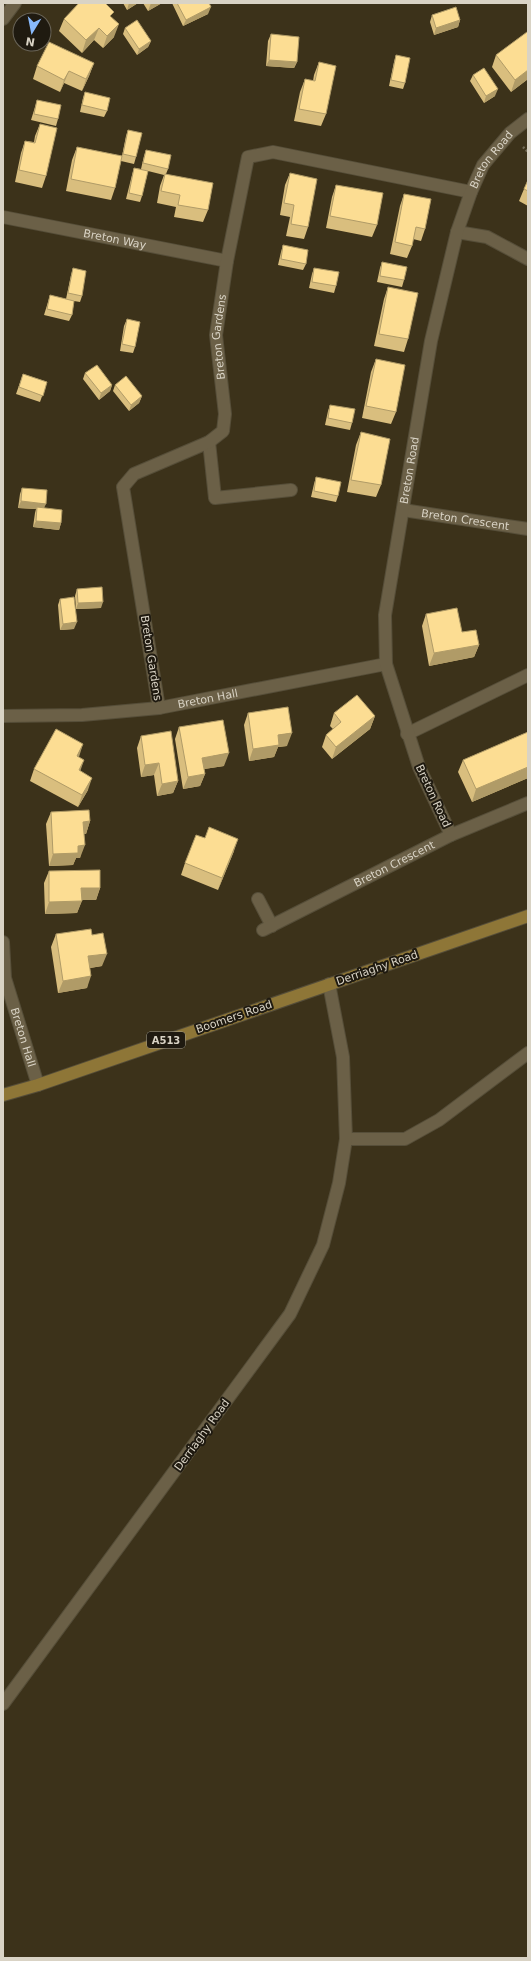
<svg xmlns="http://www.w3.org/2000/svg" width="531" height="1961" font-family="'DejaVu Sans',sans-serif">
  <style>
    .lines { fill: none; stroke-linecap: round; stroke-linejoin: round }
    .minor-casing { stroke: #564e39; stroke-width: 14 }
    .major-casing { stroke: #564e39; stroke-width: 14 }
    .path { stroke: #726a55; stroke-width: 2.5; stroke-dasharray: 2 2; stroke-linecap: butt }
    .minor { stroke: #6b6047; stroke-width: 12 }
    .major { stroke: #8e7637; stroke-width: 12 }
    .wall { fill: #d9be7e }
    .shaded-wall { fill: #b09b67 }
    .building { fill: #fcdd93; stroke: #b09b67 }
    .labels { text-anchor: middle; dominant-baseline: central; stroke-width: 4; stroke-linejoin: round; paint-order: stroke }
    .shield { fill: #1f1a10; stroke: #a19c8f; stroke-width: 1 }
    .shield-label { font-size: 10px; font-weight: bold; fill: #d9d3c5 }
    .street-label { font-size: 11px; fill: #d9d3c5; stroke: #1f1a10 }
  </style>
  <rect width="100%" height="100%" fill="#3c321a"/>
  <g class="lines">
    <defs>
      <g id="minor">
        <path d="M3,19L15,3"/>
        <path id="s1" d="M3,217L227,261"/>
        <path d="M457,232L487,237L528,259"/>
        <path d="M209,442L215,498L291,490"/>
        <path id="s2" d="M403,510L528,529"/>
        <path id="s3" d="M159,708L123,487L134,474L209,442L223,431L225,414L216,335L227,261L248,157L273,152L471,192"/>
        <path id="s4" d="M3,716L82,715L159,708L386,664"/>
        <path d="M407,734L528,675"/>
        <path id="s5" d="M451,835L419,767L386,664L385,615L431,341L457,232L471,192L483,165L510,133L528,119"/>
        <path d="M258,899L272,926"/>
        <path id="s6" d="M263,930L451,835L528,803"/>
        <path id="s7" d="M3,942L5,978L38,1085"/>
        <path d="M346,1139H405L439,1120L528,1053"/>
        <path d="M3,1704L290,1314L323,1245L339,1183L346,1139L343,1057L329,984"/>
      </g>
      <path id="major" d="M3,1095L38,1085L528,916"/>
    </defs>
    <use href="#minor" class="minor-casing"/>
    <use href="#major" class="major-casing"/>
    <path class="path" d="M523,147L528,152"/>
    <use href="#minor" class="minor"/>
    <use href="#major" class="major"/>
  </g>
  <path class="wall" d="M123,3H138L127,10Z
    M143,3H162L148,11Z
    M172,3H209L208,14L183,26Z
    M432,15L460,20L458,27L434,35L430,22Z
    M112,17L114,37L103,48L94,40L82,53L59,31L64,19Z
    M125,28L151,41L148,47L137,55L123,34Z
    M271,34L297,62L294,68L266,66L268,41Z
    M528,34V79L511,92L492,67L496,55Z
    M396,55L405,83L403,89L389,86L394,62Z
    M319,62L326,114L321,126L294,121L300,92L305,79L313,81L314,75Z
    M94,63L89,76L82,91L64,83L60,92L33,79L37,66Z
    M473,75L495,96L484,103L470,81Z
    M85,92L107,111L104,117L80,112L83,98Z
    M37,100L58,119L56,126L31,120L35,107Z
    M40,124L46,176L42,188L15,182L21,153L25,141L34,142L35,136Z
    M128,130L136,157L134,164L121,161L115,188L111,200L66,191L72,160L77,147L122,156L126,136Z
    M146,150L168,169L166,174L208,210L203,222L174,217L176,207L157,203L160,186L164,175L148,171L142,196L140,202L126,199L132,175L134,168L141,169L144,156Z
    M290,173L308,227L304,239L286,236L290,217L280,215L285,185Z
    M528,180V206L519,201L524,189Z
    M336,185L377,225L372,237L326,228L332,197Z
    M404,194L425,229L421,241L413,239L412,246L407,258L390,254L400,206Z
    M283,245L306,264L303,270L278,265L281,252Z
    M382,262L404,280L402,287L377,282L380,268Z
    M73,268L82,296L80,302L74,301L72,315L69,321L44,315L48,302L50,295L66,299L71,275Z
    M314,268L336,286L334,293L309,288L312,274Z
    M388,287L408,339L404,352L374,346L384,299Z
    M127,319L135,347L133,353L120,351L124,326Z
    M376,359L396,412L391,424L362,418L371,372Z
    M85,373L112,385L110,391L99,400L83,379Z
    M23,374L47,382L40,402L16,394Z
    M115,385L142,396L139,403L129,411L113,391Z
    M330,405L352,423L350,430L325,425L328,411Z
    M361,432L381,485L376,497L347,492L356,445Z
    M316,477L338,496L336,502L311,497L314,484Z
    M22,488L61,523L59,530L33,527L35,513L36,509L18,508L20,494Z
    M77,589L101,608L76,609L75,596Z
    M60,599L74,629L60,630L58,605Z
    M426,614L462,632L479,645L474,657L429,666L422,626Z
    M248,713L287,746L278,747L274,757L249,761L244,725Z
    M334,713L375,716L370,729L332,759L322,747L326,735L333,729L330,726Z
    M179,727L224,766L204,769L205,774L200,786L183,789L175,739Z
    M528,732V778L472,802L458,772L463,760Z
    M141,736L178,781L173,793L157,796L154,775L141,777L137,748Z
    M79,757L80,771L88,790L78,807L30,781L34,769Z
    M51,812L90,821L86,834H84L80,858H76L73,865L49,866L46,824Z
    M234,851L218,890L181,875L185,863Z
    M49,871L100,888L96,900H82L77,913L45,914L44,883Z
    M56,934L92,935L102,966L90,968L87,988L58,993L51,947Z"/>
  <path class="shaded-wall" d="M129,3H138L127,10Z
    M151,3H162L148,11Z
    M211,7L208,14L183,26L186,20Z
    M460,20L458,27L434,35L436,28Z
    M119,24L114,37L103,48L107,36Z
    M99,28L94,40L82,53L86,40Z
    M151,41L148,47L137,55L139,49Z
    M269,60L297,62L294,68L266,66Z
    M94,63L89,76L82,91L86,79Z
    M528,70V79L511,92L515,80Z
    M69,71L64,83L60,92L64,80Z
    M498,89L495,96L484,103L486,96Z
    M112,385L110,391L99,400L101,393Z
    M142,396L139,403L129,411L131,405Z
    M21,501L46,504L43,510L37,507L36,509L18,508Z
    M36,521L61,523L59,530L33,527Z
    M103,602L101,608L76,609L78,603Z
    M77,622L74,629L60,630L63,624Z
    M479,645L474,657L429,666L434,653Z
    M375,716L370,729L332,759L336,747Z
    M292,733L287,746L278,747L274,757L249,761L253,749L278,735Z
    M83,744L79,757L77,756Z
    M229,753L224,766L198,770L202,758Z
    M84,760L80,772L79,770Z
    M159,763L154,775L141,777L145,765Z
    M528,767V778L472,802L476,789Z
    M205,774L200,786L183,789L188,777Z
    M92,778L88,790L78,807L82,795Z
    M178,781L173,793L157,796L162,784Z
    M90,821L86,834H79L83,822Z
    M238,839L234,851L218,890L222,878Z
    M85,845L80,858H76L73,865L49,866L53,854L78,846Z
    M81,888H100L96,900H77Z
    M82,901L77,913L45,914L49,902Z
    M107,954L102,966L84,969L88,956Z
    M91,976L87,988L58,993L63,981Z"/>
  <path class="building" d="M79,3H105L114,12L110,16L119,24L107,36L99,28L86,40L64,19Z
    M177,3H209L211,7L186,20Z
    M456,7L460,20L436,28L432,15Z
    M137,20L151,41L139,49L125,28Z
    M527,32L528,34V70L515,80L496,55Z
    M271,34L299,37L297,62L269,60Z
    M49,42L94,63L86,79L69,71L64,80L37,66Z
    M396,55L410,58L405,83L391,80Z
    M319,62L336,66L326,114L299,109L305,79L315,81Z
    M484,68L498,89L486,96L473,75Z
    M85,92L110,98L107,111L82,105Z
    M37,100L61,105L58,119L34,114Z
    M40,124L57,128L46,176L19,170L25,141L35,143Z
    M128,130L142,133L136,157L123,154Z
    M77,147L122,156L115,188L71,179Z
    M146,150L171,155L168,169L143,163Z
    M134,168L148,171L142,196L129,193Z
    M290,173L317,179L308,227L291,224L294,205L284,203Z
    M165,174L213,183L208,210L178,205L180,195L161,191Z
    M528,180V191L524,189Z
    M336,185L383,193L377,225L330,216Z
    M404,194L431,199L425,229L416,227L412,246L395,242Z
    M283,245L308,250L306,264L281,259Z
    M382,262L407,267L404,280L380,276Z
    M73,268L86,271L82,296L68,293Z
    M314,268L339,272L336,286L312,282Z
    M388,287L418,293L408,339L379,334Z
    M50,295L74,301L72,315L47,309Z
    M127,319L140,322L135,347L122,344Z
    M376,359L405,365L396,412L366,406Z
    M97,365L112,385L101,393L85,373Z
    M23,374L47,382L43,396L19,387Z
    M126,376L142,396L131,405L115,385Z
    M330,405L355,409L352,423L328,418Z
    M361,432L390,439L381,485L351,480Z
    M316,477L341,482L338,496L314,491Z
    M22,488L47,490L46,504L21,501Z
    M37,507L62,510L61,523L36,521Z
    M102,587L103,602L78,603L77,589Z
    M74,597L77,622L63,624L60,599Z
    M457,608L462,632L476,630L479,645L434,653L426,614Z
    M357,695L375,716L336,747L326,735L341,722L334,713Z
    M288,707L292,733L278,735L279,745L253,749L248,713Z
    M223,720L229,753L202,758L205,774L188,777L179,727Z
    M56,729L83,744L77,756L84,760L79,770L92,778L82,795L34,769Z
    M171,731L178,781L162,784L159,763L145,765L141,736Z
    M528,732V767L476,789L463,760Z
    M89,810L90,821L83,822L85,845L78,846V853L53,854L51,812Z
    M209,827L238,839L222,878L185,863L196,835L205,838Z
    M100,870V888H81L82,901L49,902V871Z
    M91,929L92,935L103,933L107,954L88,956L91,976L63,981L56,934Z"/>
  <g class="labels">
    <rect class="shield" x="147" y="1032" width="38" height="16" rx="3"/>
    <g class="shield-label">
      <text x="166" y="1040">A513</text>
    </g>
    <g class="street-label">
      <text stroke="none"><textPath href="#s5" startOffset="703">Breton Road</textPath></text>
      <text stroke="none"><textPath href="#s1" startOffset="114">Breton Way</textPath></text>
      <text stroke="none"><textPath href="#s3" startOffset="435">Breton Gardens</textPath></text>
      <text stroke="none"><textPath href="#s5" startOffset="379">Breton Road</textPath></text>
      <text stroke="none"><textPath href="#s2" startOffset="63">Breton Crescent</textPath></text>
      <text transform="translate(151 658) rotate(81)">Breton Gardens</text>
      <text stroke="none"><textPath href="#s4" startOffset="206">Breton Hall</textPath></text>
      <text transform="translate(433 796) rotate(65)">Breton Road</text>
      <text stroke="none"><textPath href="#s6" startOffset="147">Breton Crescent</textPath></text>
      <text transform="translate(377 968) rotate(-19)">Derriaghy Road</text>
      <text transform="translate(234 1017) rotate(-19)">Boomers Road</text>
      <text stroke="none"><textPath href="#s7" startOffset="98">Breton Hall</textPath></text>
      <text transform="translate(202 1435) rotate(-54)">Derriaghy Road</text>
    </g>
  </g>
  <rect width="531" height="1961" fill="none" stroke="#d9d3c5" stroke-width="8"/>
  <g transform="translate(32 32) rotate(190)"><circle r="19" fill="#1f1a10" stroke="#696458"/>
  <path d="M0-3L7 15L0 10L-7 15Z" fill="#89bafc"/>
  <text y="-6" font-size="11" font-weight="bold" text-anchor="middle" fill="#d9d3c5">N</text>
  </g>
</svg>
